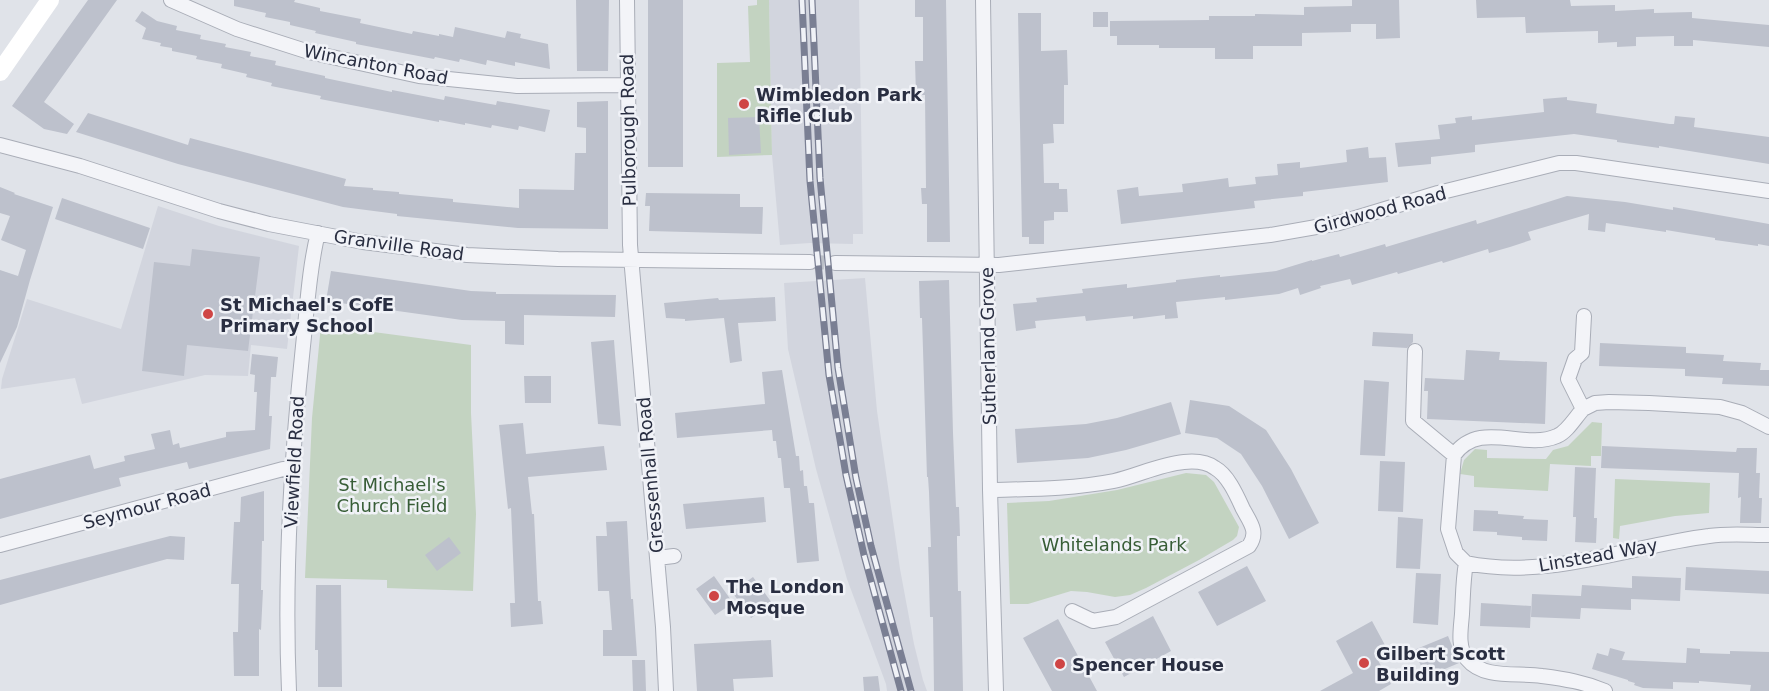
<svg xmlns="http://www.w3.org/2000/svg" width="1769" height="691" font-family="'DejaVu Sans',sans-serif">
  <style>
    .built { fill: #d2d5de }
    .green { fill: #c3d3c1 }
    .building { fill: #bdc1cc }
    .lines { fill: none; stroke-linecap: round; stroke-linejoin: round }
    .street-tunnel { stroke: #bbbfc7; stroke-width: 14; stroke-dasharray: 14 7; stroke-linecap: butt }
    .street-casing { stroke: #a9adb7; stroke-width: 16 }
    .street { stroke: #f3f4f8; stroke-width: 14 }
    .secondary { stroke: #fff; stroke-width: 18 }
    .rail-casing { stroke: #7a7f93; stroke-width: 7 }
    .rail { stroke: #f0f2f7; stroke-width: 4.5; stroke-dasharray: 14; stroke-linecap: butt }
    .poi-dot { fill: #cf4545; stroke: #f0f2f7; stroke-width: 2 }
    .labels { text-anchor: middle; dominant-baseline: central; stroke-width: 5; stroke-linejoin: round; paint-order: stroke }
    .street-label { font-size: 18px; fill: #292e41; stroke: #f0f2f7 }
    .poi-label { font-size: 18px; font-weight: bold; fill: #292e41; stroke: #f0f2f7; text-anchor: start }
    .park-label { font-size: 18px; fill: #375d36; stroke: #f0f2f7 }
  </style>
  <rect width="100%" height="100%" fill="#e0e3e9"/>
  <path class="built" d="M769,0H859L863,234H853V244L810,243L780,245L772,155Z
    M158,206L219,226L299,246L287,349L251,345L248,376L205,375L82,404L75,378L1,389L2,379L27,299L121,329Z
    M865,278L877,411L900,569L914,644L923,680L927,691H887L886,684L847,579L816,469L788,349L784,283Z"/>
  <path class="green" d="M757,0H769L772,155L717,157V63L750,62L748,6L757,5Z
    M321,325L471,345V413L476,514L473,591L387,588V580L305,578L312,418Z
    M1592,422L1602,423L1601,456H1591V466L1550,464L1548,491L1474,487V476L1460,474L1464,460L1475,449L1487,450V458L1546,459L1553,450L1568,446Z
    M1186,473L1206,475L1214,482L1239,527L1237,536L1233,540L1199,560L1146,588L1130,595L1115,597L1087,592L1071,591L1028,604H1010L1007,503L1049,501L1117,490Z
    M1615,479L1710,483L1709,513L1675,516L1620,526L1619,539L1613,538Z"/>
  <path class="building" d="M88,0H117L44,102L74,124L67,134L44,129L12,106Z
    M234,0H295L294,2L320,8V11L361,19L360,23L412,34L413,31L439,36V34L453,37L455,27L505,38L507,31L521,34L520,38L548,44L550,69L515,62V66L487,60L486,65L460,59L459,62L435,57L434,59L356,44V42L315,33L316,31L290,25V22L265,17L266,13L234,6Z
    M576,0H609L608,71H577Z
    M648,0H683V167H648Z
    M915,0H946L950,242H927V204H922L921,188H926L925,95H916L915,61H923V17H915Z
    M1352,0H1399L1400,38L1376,39V24H1351V32L1302,33V46H1253V59H1215V48H1159V45H1117V36H1110V21L1209,20V16H1255V14L1304,15V7L1352,6Z
    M1476,0H1570L1571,6L1615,5V11L1654,9V13L1692,12V18L1769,25V47L1693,40V46H1674V36L1636,37V46L1617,47V42L1598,43V31L1526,33L1525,17L1477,18Z
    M142,11L157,21L177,26L176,30L201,35L200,39L226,44L225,47L251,52L250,56L276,61L275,65L325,76V78L392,92V90L444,100L445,96L496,105L497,101L550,110L545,132L519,126L518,130L492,125L491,128L465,123V125L439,120V122L320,99L321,96L271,86L272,83L246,77L247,74L221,68L222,64L196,59L197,56L172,51V48L160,46L161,43L142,39L146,28L135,21Z
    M1093,12H1108V27H1093Z
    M1018,13H1041V51L1067,50L1068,85H1064V124H1053L1054,143L1043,144L1044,183H1059V189H1067L1068,212H1054V220L1044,221V244H1029V237H1022Z
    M1567,97V100L1597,104L1596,113L1670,124H1674L1675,116L1695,118L1694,127L1769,137V164L1659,146V148L1617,142V140L1574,134L1475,145V152L1431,157V164L1398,167L1395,143L1440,139L1438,125L1456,123L1455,118L1472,116V120L1544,112L1543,99Z
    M608,101V229L518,228L397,216V214L343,207L178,164L76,132L88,113L188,145L190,138L346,179L344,186L373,188V190L399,192V194L453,199V202L519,208V189L574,190L575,153H586V128L577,127V102Z
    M759,117L761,153L729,155L728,118Z
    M1368,147L1369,158L1386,157L1388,182L1303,192V196L1254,201L1255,208L1121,224L1117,190L1138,187L1139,196L1183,192L1182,184L1206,181L1228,178L1229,187L1256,184L1255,177L1278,175L1277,164L1300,162V168L1347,162L1346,150Z
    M0,187L15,193L14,194L53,207L30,280L17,327L0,363V270L18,276L26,250L1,240L10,216L0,213Z
    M646,193L740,194V207H763L762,234L649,231L650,206H645Z
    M1567,196L1625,202L1673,210V207L1769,224V246L1758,244V246L1715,240V238L1690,234L1666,230V232L1606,223L1605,232L1588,230L1589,214L1528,232L1531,240L1510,247L1489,253L1488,249L1443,263L1442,261L1398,274L1397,272L1352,285L1350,279L1320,286L1321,288L1300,295L1298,288L1279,294L1225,300V297L1176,302L1178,318L1165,319V315L1133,319V316L1086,321L1085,316L1035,321L1036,328L1016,331L1013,304L1037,302L1036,298L1083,293L1082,289L1127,284V288L1176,282V280L1220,275V277L1276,271L1312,260V261L1339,254L1340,257L1385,244L1386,247L1476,220L1477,224Z
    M62,198L150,228L143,249L55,219Z
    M192,249L260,257L248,351L187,345L184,376L142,371L154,262L190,266Z
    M331,271L471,291L496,292V294L616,295L615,317L524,315V345L505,344V321L462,320L326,301Z
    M949,280L953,433L956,507H959L960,536H957V542L958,591H961L963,691H934L933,617H930L929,579L928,547H931L929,492L928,477H927L922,318H920L919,281Z
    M775,297L776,321L738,323L742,361L730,363L724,318L685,321V319L666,318L664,303L718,298L719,300Z
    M1373,332L1413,334V342L1407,348L1372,346Z
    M614,340L615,354L621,426L598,424L591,342Z
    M1600,343L1686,347V353L1724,355L1723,361L1761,363L1760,370H1769V386L1722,384L1723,378L1685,376V369L1599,366Z
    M1466,350L1500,352L1499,360L1547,362L1545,424L1427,419L1428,391H1424L1425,378L1464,380Z
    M252,354L278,357L276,377H271L269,416H272L270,449L189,469L187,462L119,478L121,486L0,519V479L90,455L94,469L125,461L124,456L155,449L151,434L170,430L173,445L179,443L180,448L226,437V432L255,430L257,392H254L255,375L250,374Z
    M782,370L796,456H799L800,471L803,470L804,486H807L809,503H814L819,561L797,563L790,488H784L781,458H778L776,441H773L772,430L677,438L675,413L765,404L762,372Z
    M524,376H551V403H525Z
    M1364,380L1389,382L1385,456L1360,455Z
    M1190,400L1229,406L1266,430L1291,469L1319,523L1289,539L1262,486L1241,454L1217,438L1185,433Z
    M1171,402L1181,434L1126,450L1088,458L1017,463L1015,429L1086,424L1117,418Z
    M523,423L526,454L604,446L607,470L528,477L532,514H534L538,601H541L543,624L511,627L510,603H515L511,508L508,509L499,425Z
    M1602,446L1736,452L1737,448H1757L1756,473H1760L1759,498H1762L1761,523H1740L1741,497L1738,498L1739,473L1601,468Z
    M1380,461L1405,462L1403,512L1378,511Z
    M1575,467L1596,468L1594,518H1597L1596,543L1575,542L1576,517H1573Z
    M264,491V541H262L261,590H263L261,630L259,629V676H234L233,632H238L239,584H231L234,522H240L241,497Z
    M764,497L766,522L686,529L683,504Z
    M1474,510L1498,511V514L1524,516L1523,519L1548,520L1547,541L1522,540V537L1497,535V532L1473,531Z
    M1398,517L1423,519L1420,569L1396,568Z
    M627,521L631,599H633L637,656H603V630H612L609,591H598L596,536H607L606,522Z
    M170,536L185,537L184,560L167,559L0,605V580Z
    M449,537L461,553L437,571L425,555Z
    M1247,566L1266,601L1217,626L1198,592Z
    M1686,567L1769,571V594L1685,590Z
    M1416,573L1441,574L1438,625L1413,623Z
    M714,576L733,603L715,615L696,589Z
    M1632,576L1681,578L1680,601L1631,599V610L1581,608L1580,619L1531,617L1532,594L1581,596L1582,585L1632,588Z
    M753,577L772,603L751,618L732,592Z
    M316,585H341L342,687H318V650H315Z
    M1481,603L1531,606L1530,628L1480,626Z
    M1153,616L1171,651L1124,677L1105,642Z
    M1058,619L1097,691H1052L1023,638Z
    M1372,621L1386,647L1374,653L1391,684L1379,691H1320L1353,673L1336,641Z
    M1448,636L1459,663L1426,677L1414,650Z
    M771,640L773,677L733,679L734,691H697L694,644Z
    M1610,648L1625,652L1622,660L1686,663L1687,648L1700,649V653L1730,654V651L1769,652V691H1750L1751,685L1699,681V683L1673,682V689L1643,688L1634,685L1635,683L1628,681V680L1592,669L1597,653L1608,656Z
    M632,660H645L646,691H633Z
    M878,676L880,691H864L863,677Z"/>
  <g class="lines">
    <path class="street-tunnel" d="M810,262L835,263"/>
    <defs>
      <path id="street" d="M171,0L237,29L309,52L419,76L517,86L627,85
        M627,0L630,245L663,627L666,691
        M983,0L990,490L996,691
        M0,145L80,166L219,211L269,224L363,242L467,255L558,259L810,262
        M835,263L999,265L1270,235L1339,223L1438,193L1559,163H1576L1769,191
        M1584,316L1582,353L1575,359L1568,379L1583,409L1595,403L1609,402L1649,403L1720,407L1742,413L1769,427
        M1415,351L1413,421L1454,455
        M990,490C1031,489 1073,489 1114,481C1137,476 1160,464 1184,462C1194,461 1207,462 1215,468C1228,475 1237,496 1243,509C1250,522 1259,532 1249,546L1116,617L1093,621L1072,611
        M0,545L283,469H293
        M657,558L674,556
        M1466,563L1456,553L1448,529L1454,455C1480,419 1523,451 1557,436C1567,432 1575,418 1583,409
        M289,691C284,578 291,459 303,346C307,310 309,268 318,233
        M1605,691C1584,682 1565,679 1542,676C1519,672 1484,680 1467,659C1457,647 1461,628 1462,614C1463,597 1463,579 1466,563C1548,580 1629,546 1709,536C1728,533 1749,535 1769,535"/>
    </defs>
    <use href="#street" class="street-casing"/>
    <use href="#street" class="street"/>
    <path class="secondary" d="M0,72L50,0"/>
    <defs>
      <path id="rail" d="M802,0L810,181L829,375L846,475L864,555L901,691
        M812,0L820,178L838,368L856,478L871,546L911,691"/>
    </defs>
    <use href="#rail" class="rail-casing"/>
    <use href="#rail" class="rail"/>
  </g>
  <g class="poi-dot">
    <circle cx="744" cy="104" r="6"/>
    <circle cx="208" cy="314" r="6"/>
    <circle cx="714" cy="596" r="6"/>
    <circle cx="1364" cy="663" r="6"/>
    <circle cx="1060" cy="664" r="6"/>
  </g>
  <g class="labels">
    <g class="street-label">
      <text transform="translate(376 64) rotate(11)">Wincanton Road</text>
      <text transform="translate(628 130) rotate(-91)">Pulborough Road</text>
      <text transform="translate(1380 210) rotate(-15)">Girdwood Road</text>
      <text transform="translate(399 245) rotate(8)">Granville Road</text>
      <text transform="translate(988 346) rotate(-91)">Sutherland Grove</text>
      <text transform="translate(294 462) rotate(-87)">Viewfield Road</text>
      <text transform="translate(650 475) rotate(-95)">Gressenhall Road</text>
      <text transform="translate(147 506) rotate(-15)">Seymour Road</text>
      <text transform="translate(1598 555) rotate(-10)">Linstead Way</text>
    </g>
    <g class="poi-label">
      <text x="756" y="94">Wimbledon Park<tspan x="756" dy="21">Rifle Club</tspan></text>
      <text x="220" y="304">St Michael's CofE<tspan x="220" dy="21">Primary School</tspan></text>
      <text x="726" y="586">The London<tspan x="726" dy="21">Mosque</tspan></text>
      <text x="1376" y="653">Gilbert Scott<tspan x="1376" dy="21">Building</tspan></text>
      <text x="1072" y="664">Spencer House</text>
    </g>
    <g class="park-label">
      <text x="392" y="484">St Michael's<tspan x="392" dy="21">Church Field</tspan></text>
      <text x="1114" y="544">Whitelands Park</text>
    </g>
  </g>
</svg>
